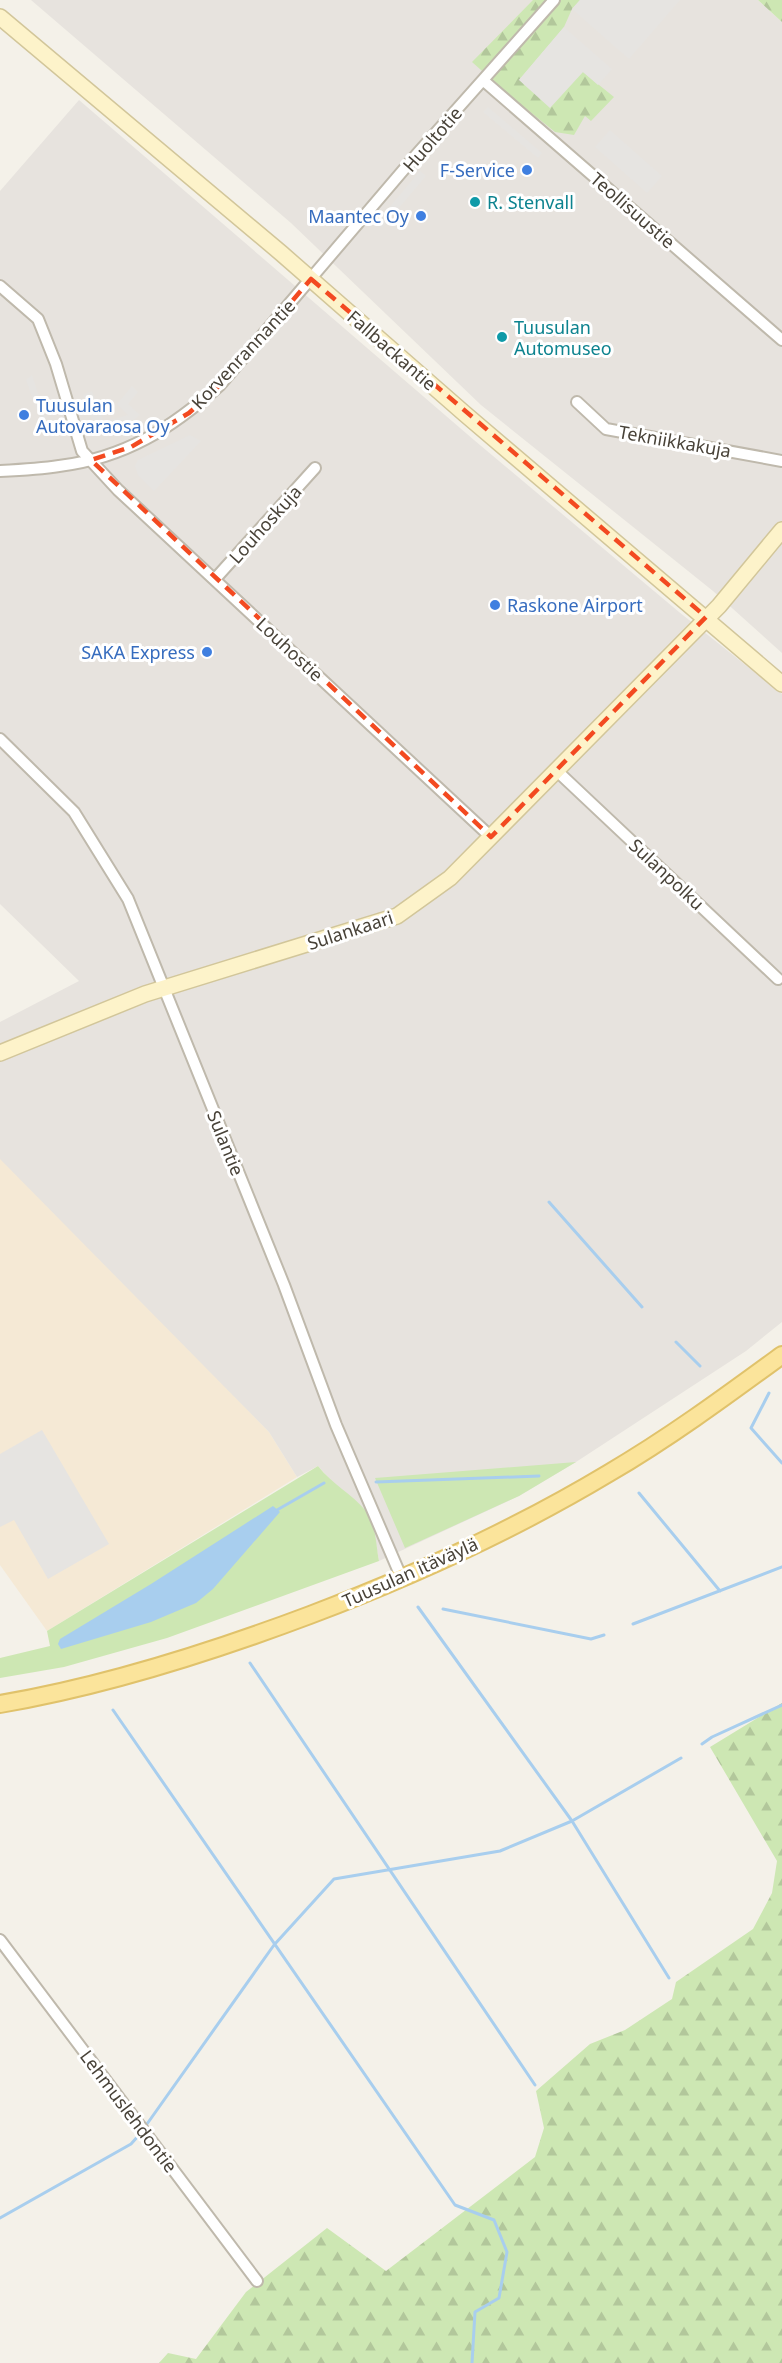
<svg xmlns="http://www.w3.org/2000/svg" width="782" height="2363" font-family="'Noto Sans',sans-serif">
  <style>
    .commercial { fill: #f5e9d5 }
    .industrial { fill: #e7e3de }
    .green { fill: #cde7b3 }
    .forest { fill: url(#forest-firs) }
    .parking { fill: #e6e4e1 }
    .water { fill: #a8ceee }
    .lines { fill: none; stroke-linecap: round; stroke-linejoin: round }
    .stream { stroke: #a8ceee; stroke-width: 3 }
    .street-casing { stroke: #bfb9ac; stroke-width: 14 }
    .secondary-casing { stroke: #d2c69a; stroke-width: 18 }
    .primary-casing { stroke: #e0c26b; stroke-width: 20 }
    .street { stroke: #fff; stroke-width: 10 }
    .secondary { stroke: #fdf3ca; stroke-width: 15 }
    .primary { stroke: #fbe49b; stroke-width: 16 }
    .marked { fill: none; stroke: #f34a21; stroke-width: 4.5; stroke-dasharray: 12 8; stroke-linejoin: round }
    .shop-dot { fill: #3f7fe0; stroke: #fff; stroke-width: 2 }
    .culture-dot { fill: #0f9aa8; stroke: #fff; stroke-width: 2 }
    .labels { text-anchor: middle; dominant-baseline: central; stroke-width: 6; stroke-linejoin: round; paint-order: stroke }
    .street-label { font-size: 18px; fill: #484238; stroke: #fff }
    .shop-label { font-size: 18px; fill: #366cbe; stroke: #fff; text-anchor: end }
    .culture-label { font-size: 18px; fill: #0d838f; stroke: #fff; text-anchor: start }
  </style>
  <defs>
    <pattern id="forest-firs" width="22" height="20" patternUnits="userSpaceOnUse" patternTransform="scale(1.5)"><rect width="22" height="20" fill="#cde7b3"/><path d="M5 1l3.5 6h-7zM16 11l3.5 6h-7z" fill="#b2c79b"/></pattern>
  </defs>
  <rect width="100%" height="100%" fill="#f4f1e9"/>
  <path class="commercial" d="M0,1153L269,1432L297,1477L47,1631L0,1565Z"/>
  <path class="industrial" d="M31,0H758L782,22V653L713,591L481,405L291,223Z
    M79,100L474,440L679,612L782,694V1322L746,1351L576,1462L519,1496L379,1561L373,1528L318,1466L297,1477L269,1432L0,1159V1022L79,981L0,904V191Z"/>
  <path class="green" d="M576,1462L519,1496L405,1548L375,1478Z
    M318,1466C332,1484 352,1494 366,1511C376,1523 376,1546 379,1561L167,1638L64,1667L0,1678V1658L50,1646L47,1631Z"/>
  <path class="forest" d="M533,0H580L572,9L564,27L519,80L583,72L614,97L591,121L585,116L574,135L555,132L509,95L472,62Z
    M758,0H782V22Z
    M782,1703V2363H159L168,2353L196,2359L246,2292L327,2228L386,2271L535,2157L544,2128L536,2091L590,2044L625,2030L672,1999L676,1982L753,1929L772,1893L777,1861L710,1747Z"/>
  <path class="parking" d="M580,0H680L629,59L572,9Z
    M564,27L612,69L598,85L583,72L550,108L519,80Z
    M488,107L542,153L538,158L483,112Z
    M610,130L662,176L647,193L595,147Z
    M420,171L426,176L382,228L376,223Z
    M32,375L46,418L41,422L26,380Z
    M132,386L138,392L128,404L140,415L131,422L97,433L83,395L92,391L104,422L128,415L117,404Z
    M190,435L201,441L154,491L138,475L135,466L138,460Z
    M42,1430L109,1544L48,1579L14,1520L0,1527V1454Z"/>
  <path class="water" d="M273,1506L280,1512L213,1589L196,1603L151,1622L61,1649L58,1644L60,1639L151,1584Z"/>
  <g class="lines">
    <path class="stream" d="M549,1202L642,1307
      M676,1342L700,1366
      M769,1393L751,1428L782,1463
      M376,1482L539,1476
      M639,1493L720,1591
      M277,1510L324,1483
      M418,1607L572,1821L669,1978
      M443,1609L591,1639L604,1635
      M633,1624L782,1567
      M250,1663L535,2085
      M113,1710L455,2205L494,2220L507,2252L499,2298L475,2312L472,2363
      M702,1744L712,1737L782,1705
      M147,2124L274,1945L334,1879L500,1851L572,1821L681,1758
      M0,2218L131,2144L139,2135"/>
    <defs>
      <path id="street" d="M484,81L782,340
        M0,286L38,319L56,364L82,451L118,490L491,837
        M577,402L606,429L782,461
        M0,471C20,470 40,469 59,466C125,458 172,428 220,385L417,154L554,0
        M215,579L315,468
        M0,739L74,812L128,899L284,1285L336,1425L402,1579
        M556,770L778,979
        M0,1940L257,2281"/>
      <path id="secondary" d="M0,17L281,253L465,414L782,684
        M0,1053L145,994L397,916L450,878L719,606L782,530"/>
      <path id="primary" d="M0,1704C106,1686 209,1653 310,1615C413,1576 514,1530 609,1473C669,1438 726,1396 782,1355"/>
    </defs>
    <use href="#street" class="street-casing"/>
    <use href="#secondary" class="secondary-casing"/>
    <use href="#primary" class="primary-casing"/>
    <use href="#street" class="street"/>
    <use href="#secondary" class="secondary"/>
    <use href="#primary" class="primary"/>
  </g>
  <path class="marked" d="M311,279L706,617L491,837L91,460L131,447L189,413L220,385Z"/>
  <g class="shop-dot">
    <circle cx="527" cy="170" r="6"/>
    <circle cx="421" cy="216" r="6"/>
    <circle cx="24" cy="415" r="6"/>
    <circle cx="495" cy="605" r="6"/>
    <circle cx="207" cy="652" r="6"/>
  </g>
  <g class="culture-dot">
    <circle cx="475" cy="202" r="6"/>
    <circle cx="502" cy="337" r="6"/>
  </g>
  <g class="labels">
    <g class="street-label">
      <text transform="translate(432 139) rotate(-49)">Huoltotie</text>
      <text transform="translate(633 210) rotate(41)">Teollisuustie</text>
      <text transform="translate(392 350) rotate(41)">Fallbackantie</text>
      <text transform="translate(243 354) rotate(-47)">Korvenrannantie</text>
      <text transform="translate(675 441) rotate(10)">Tekniikkakuja</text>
      <text transform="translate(265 524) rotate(-48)">Louhoskuja</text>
      <text transform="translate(290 649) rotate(43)">Louhostie</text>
      <text transform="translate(667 874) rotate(43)">Sulanpolku</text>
      <text transform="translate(350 930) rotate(-18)">Sulankaari</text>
      <text transform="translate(226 1143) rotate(68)">Sulantie</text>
      <text transform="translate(410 1572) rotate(-24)">Tuusulan itäväylä</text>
      <text transform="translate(129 2111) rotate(53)">Lehmuslehdontie</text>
    </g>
    <g class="shop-label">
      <text x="515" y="170">F-Service</text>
      <text x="409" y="216">Maantec Oy</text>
      <text x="36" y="405" text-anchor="start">Tuusulan<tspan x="36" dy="21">Autovaraosa Oy</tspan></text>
      <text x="507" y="605" text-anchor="start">Raskone Airport</text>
      <text x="195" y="652">SAKA Express</text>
    </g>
    <g class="culture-label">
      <text x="487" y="202">R. Stenvall</text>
      <text x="514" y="327">Tuusulan<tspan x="514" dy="21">Automuseo</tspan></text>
    </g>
  </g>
</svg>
